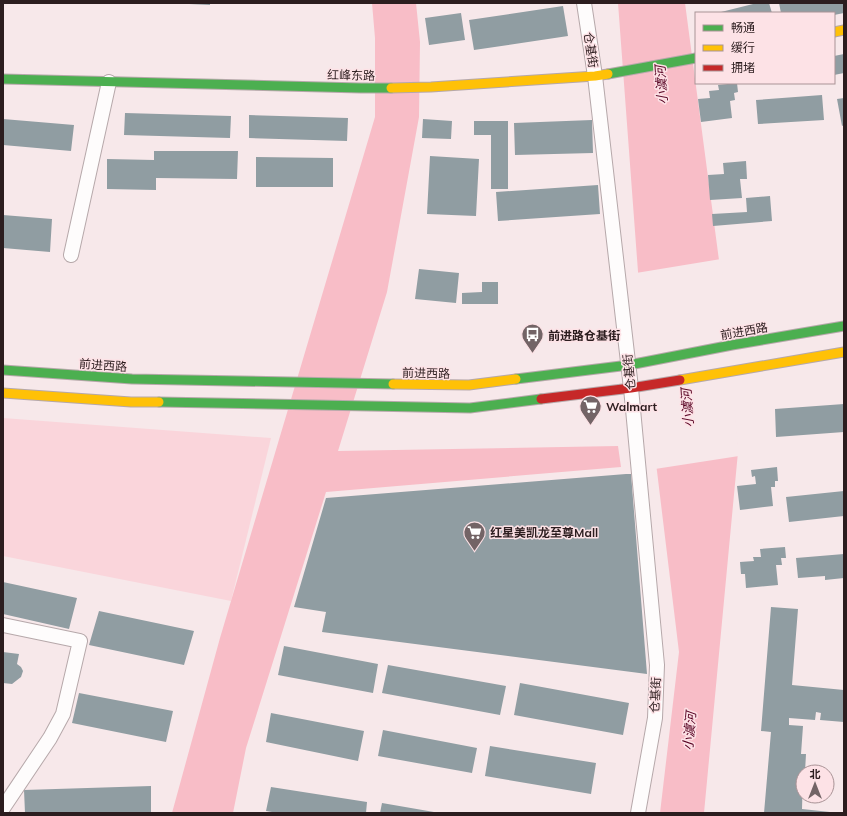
<svg xmlns="http://www.w3.org/2000/svg" width="847" height="816" font-family="Mulish,'Noto Sans SC',sans-serif">
  <style>
    .green { fill: #fad5db }
    .water { fill: #f8bdc7 }
    .pier { fill: #f7e8ea }
    .building { fill: #909da2 }
    .lines { fill: none; stroke-linecap: round; stroke-linejoin: round }
    .street-casing { stroke: #b6a8aa; stroke-width: 16 }
    .fast-casing { stroke: #b6a8aa; stroke-width: 11 }
    .slow-casing { stroke: #b6a8aa; stroke-width: 11 }
    .jam-casing { stroke: #b6a8aa; stroke-width: 11 }
    .street { stroke: #fefcfc; stroke-width: 14 }
    .fast { stroke: #4caf50; stroke-width: 9 }
    .slow { stroke: #ffc107; stroke-width: 9 }
    .jam { stroke: #c62828; stroke-width: 9 }
    .labels { text-anchor: middle; dominant-baseline: central; stroke-width: 3; stroke-linejoin: round; paint-order: stroke }
    .street-label { font-size: 12px; fill: #2c1d1f; stroke: #fde2e6 }
    .poi-label { font-size: 12px; font-weight: bold; fill: #2c1d1f; stroke: #fde2e6; text-anchor: start }
    .water-label { font-size: 13px; font-style: italic; fill: #560021; stroke: #fde2e6 }
  </style>
  <rect width="100%" height="100%" fill="#f7e8ea"/>
  <path class="green" d="M3,418L271,438L231,601L3,556Z"/>
  <path class="water" d="M372,3H416L420,42L419,117L387,292L338,451L618,446L621,467L326,492L246,748L233,813H172L220,638L375,117V38Z
    M618,3H685L722,283L738,452L704,813H660L679,652L656,463L639,285Z"/>
  <path class="pier" d="M721,259L739,456L655,469L636,273Z"/>
  <path class="building" d="M189,3H210V5L189,4Z
    M757,3H769L772,13H717Z
    M779,3H844V13L834,15V13H781Z
    M563,6L568,36L474,50L469,20Z
    M461,13L465,40L429,45L425,18Z
    M844,54V73L834,75V56Z
    M737,83L738,92L734,93L735,100L730,101L732,118L701,122L698,99L710,98L709,91L719,90L718,85Z
    M822,95L824,120L758,124L756,100Z
    M844,98V125L842,126L837,99Z
    M125,113L231,116L230,138L124,135Z
    M249,115L348,118L347,141L249,138Z
    M3,119L74,125L71,151L3,145Z
    M423,119L452,121L451,139L422,138Z
    M592,120L593,153L515,155L514,123Z
    M474,121H508V189H491V135H474Z
    M154,151H238L237,179L156,178V190L107,189V159L154,160Z
    M430,156L479,159L476,216L427,214Z
    M256,157L333,158V187H256Z
    M746,161L747,179H740L742,198L710,200L708,175L724,174L723,163Z
    M598,185L600,214L498,221L496,192Z
    M770,196L772,221L713,226L712,214L747,212L746,198Z
    M3,215L52,219L50,252L3,248Z
    M419,269L459,273L456,303L415,299Z
    M482,282H498V304H462V293L482,292Z
    M844,404V432L776,437L775,409Z
    M777,467L778,481H775V487H771L773,506L740,510L737,486L756,484L755,476L752,477L751,470Z
    M626,474H631L647,674L322,632L326,612L294,607L326,498Z
    M844,491V516L789,522L786,497Z
    M785,547L786,558H781L782,565H776L778,585L746,588L745,574H741L740,562L754,561L753,557H761L760,549Z
    M844,554V578L825,580V576L798,578L796,558Z
    M3,582L77,598L69,629L3,614Z
    M771,607L798,609L792,685L844,690V722L820,720L821,713L816,712L815,720L789,718V725L803,726L801,754H806L805,772H803L802,809L830,812V813H764L771,732L761,731Z
    M99,611L194,631L184,665L89,645Z
    M284,646L378,664L373,693L278,675Z
    M3,652L19,654L17,664L21,667L23,671L21,677L12,684L3,683Z
    M388,665L506,686L500,715L382,693Z
    M520,683L629,703L623,735L514,715Z
    M79,693L173,711L166,742L72,723Z
    M271,713L364,731L358,761L266,742Z
    M383,730L477,748L472,773L378,756Z
    M490,746L596,763L591,794L485,776Z
    M151,786V813H25L24,790Z
    M271,787L367,802L366,813H278L266,811Z
    M382,803L434,812V813H380Z"/>
  <g class="lines">
    <defs>
      <path id="street" d="M584,3L595,76L631,388L657,665L655,718L638,813
        M71,255L109,82
        M3,625L80,641L63,714L50,738L3,808"/>
      <path id="fast" d="M608,74L696,58
        M3,79L361,88H391
        M3,370L132,379L393,384
        M516,379L629,365L732,345L844,326
        M159,402L470,408L541,399"/>
      <path id="slow" d="M834,32L844,30
        M391,88L431,87L595,76L608,74
        M680,380L844,352
        M393,384L469,385L516,379
        M3,393L131,402H159"/>
      <path id="jam" d="M541,399L631,388L680,380"/>
    </defs>
    <use href="#street" class="street-casing"/>
    <use href="#fast" class="fast-casing"/>
    <use href="#slow" class="slow-casing"/>
    <use href="#jam" class="jam-casing"/>
    <use href="#street" class="street"/>
    <use href="#fast" class="fast"/>
    <use href="#slow" class="slow"/>
    <use href="#jam" class="jam"/>
  </g>
  <defs>
    <symbol id="bus-pin" viewBox="-11 -11 22 30"><path d="M0 17L-7.5 6A9.5 9.5 0 1 1 7.5 6Z" fill="#736466" stroke="#fde2e6"/><path d="M-5-6H5V4H4V6H2V4H-2V6H-4V4H-5ZM-3.5-4V0h7V-4ZM-3.5 1.2v1.5H-2V1.2ZM2 1.2v1.5H3.5V1.2Z" fill="#fff"/></symbol>
    <symbol id="supermarket-pin" viewBox="-11 -11 22 30"><path d="M0 17L-7.5 6A9.5 9.5 0 1 1 7.5 6Z" fill="#736466" stroke="#fde2e6"/><path d="M-6-5.5h2.5l.6 2H6L4.5 2H-2.5L-4.4-4H-6ZM-1.5 3.2a1.3 1.3 0 1 0 .1 0ZM3 3.2a1.3 1.3 0 1 0 .1 0Z" fill="#fff"/></symbol>
  </defs>
  <g fill-rule="evenodd">
    <use href="#bus-pin" x="520" y="322" width="25" height="34"/>
    <use href="#supermarket-pin" x="578" y="394" width="25" height="34"/>
    <use href="#supermarket-pin" x="462" y="520" width="25" height="34"/>
  </g>
  <g class="labels">
    <g class="street-label">
      <text transform="translate(591 50) rotate(82)">仓基街</text>
      <text transform="translate(351 75) rotate(1)">红峰东路</text>
      <text transform="translate(744 331) rotate(-10)">前进西路</text>
      <text transform="translate(103 365) rotate(4)">前进西路</text>
      <text transform="translate(629 372) rotate(-96)">仓基街</text>
      <text transform="translate(426 373) rotate(1)">前进西路</text>
      <text transform="translate(655 695) rotate(-87)">仓基街</text>
    </g>
    <g class="poi-label">
      <text x="548" y="335">前进路仓基街</text>
      <text x="606" y="406">Walmart</text>
      <text x="490" y="532">红星美凯龙至尊Mall</text>
    </g>
    <g class="water-label">
      <text transform="translate(661 85) rotate(-94)">小澞河</text>
      <text transform="translate(687 408) rotate(-94)">小澞河</text>
      <text transform="translate(689 731) rotate(-85)">小澞河</text>
    </g>
  </g>
  <rect width="847" height="816" fill="none" stroke="#2c1d1f" stroke-width="8"/>
  <rect x="695" y="12" width="140" height="72" fill="#fde2e6" stroke="#a99396"/>
  <rect x="703" y="25" width="20" height="6" fill="#4caf50" stroke="#a99396"/>
  <text x="731" y="32" font-size="12" fill="#2c1d1f">畅通</text>
  <rect x="703" y="45" width="20" height="6" fill="#ffc107" stroke="#a99396"/>
  <text x="731" y="52" font-size="12" fill="#2c1d1f">缓行</text>
  <rect x="703" y="65" width="20" height="6" fill="#c62828" stroke="#a99396"/>
  <text x="731" y="72" font-size="12" fill="#2c1d1f">拥堵</text>
  <g transform="translate(815 784)"><circle r="19" fill="#fde2e6" stroke="#a99396"/>
  <path d="M0-3L7 15L0 10L-7 15Z" fill="#736466"/>
  <text y="-6" font-size="11" font-weight="bold" text-anchor="middle" fill="#2c1d1f">北</text>
  </g>
</svg>
